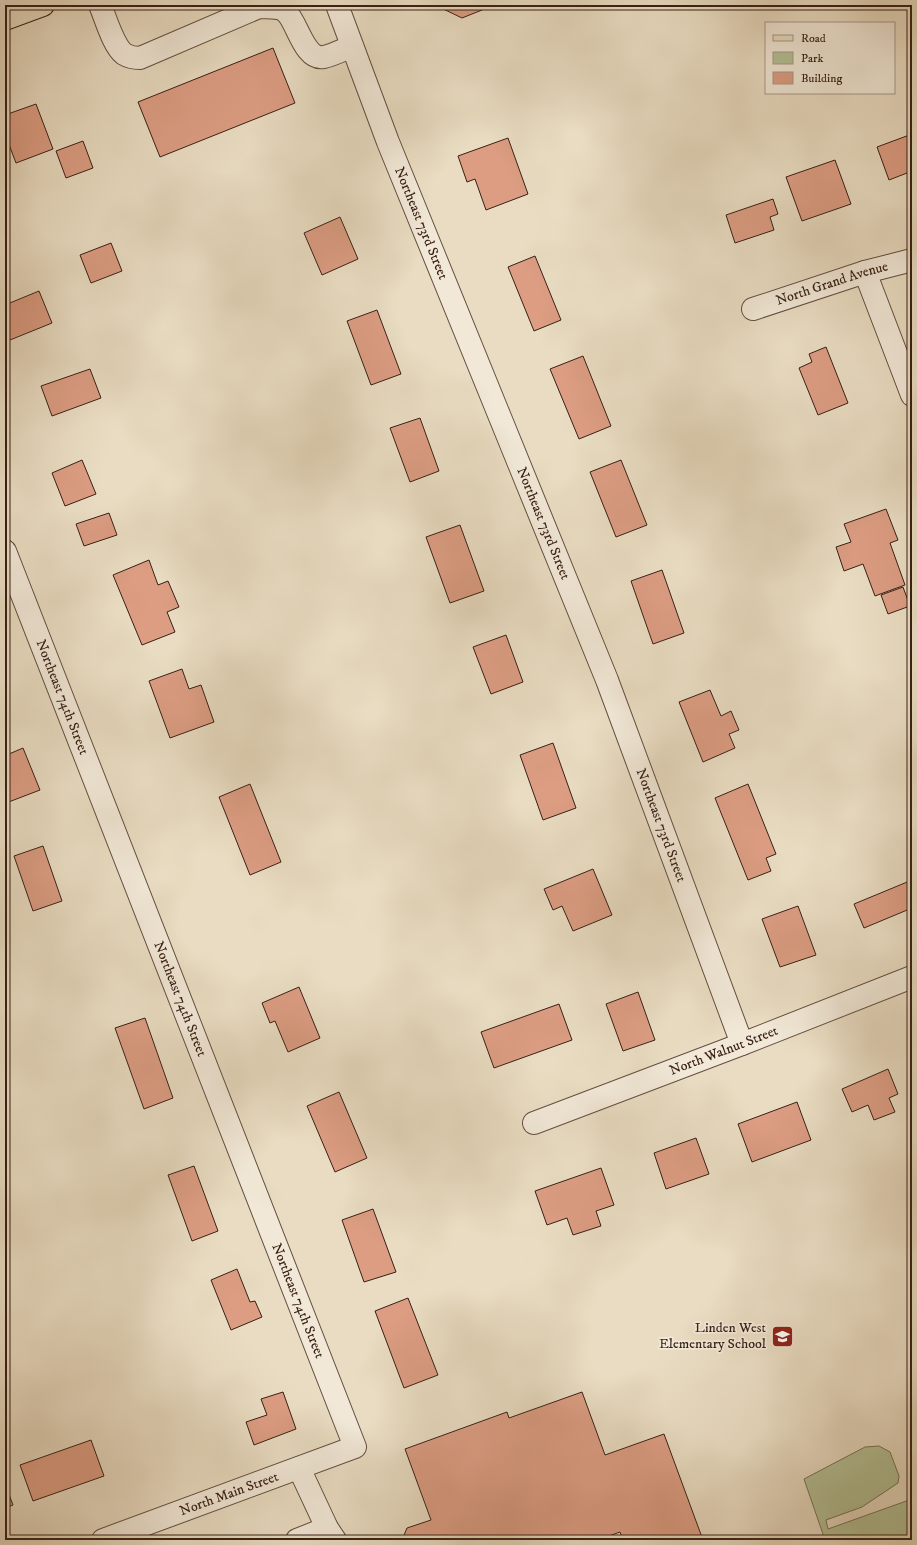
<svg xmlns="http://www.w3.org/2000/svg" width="917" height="1545" font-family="'IM FELL DW Pica',serif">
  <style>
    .green { fill: #b3c196; stroke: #767056 }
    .building { fill: #dc9d83; stroke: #382015 }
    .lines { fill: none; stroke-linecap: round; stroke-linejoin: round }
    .minor-casing { stroke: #644f40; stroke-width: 24 }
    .major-casing { stroke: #382015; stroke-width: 24 }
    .minor { stroke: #f1e8d7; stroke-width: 22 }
    .major { stroke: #e9dcc2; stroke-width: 22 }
    .labels { text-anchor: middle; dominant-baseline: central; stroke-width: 3.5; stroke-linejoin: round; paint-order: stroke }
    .street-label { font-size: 14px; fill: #382015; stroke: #f1e8d7 }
    .poi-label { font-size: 14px; fill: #382015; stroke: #f1e8d7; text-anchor: end }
  </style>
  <rect width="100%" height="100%" fill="#e9dcc2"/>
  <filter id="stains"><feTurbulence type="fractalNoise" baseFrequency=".005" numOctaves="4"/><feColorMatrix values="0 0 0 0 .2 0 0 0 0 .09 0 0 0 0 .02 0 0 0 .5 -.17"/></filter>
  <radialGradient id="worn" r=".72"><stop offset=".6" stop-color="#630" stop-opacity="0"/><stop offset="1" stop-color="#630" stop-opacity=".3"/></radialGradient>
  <path class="green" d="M879,1446L890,1452L899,1476L898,1483L862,1507L826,1520L828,1529L912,1499V1540H825L804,1479L865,1447Z"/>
  <path class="building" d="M435,5H492V6L462,18Z
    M273,48L295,103L160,157L138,102Z
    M36,104L53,149L16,163L5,134V115Z
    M912,134V181L911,182L907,173L889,180L877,147Z
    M508,138L528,194L486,210L475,179L467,182L458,156Z
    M83,141L93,168L66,178L56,151Z
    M835,160L851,204L802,221L786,177Z
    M773,199L778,214L770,217L774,230L735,243L726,215Z
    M340,217L358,259L322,275L304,233Z
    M111,243L122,271L91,283L80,255Z
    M535,256L561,320L534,331L508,267Z
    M39,291L52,323L5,342V305Z
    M377,310L401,374L371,385L347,321Z
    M826,347L848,403L818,415L799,368L812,362L809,354Z
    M583,356L611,426L579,439L550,369Z
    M90,369L101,398L52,416L41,386Z
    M420,418L439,471L410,482L390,428Z
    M82,460L96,494L65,506L52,473Z
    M621,460L647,525L616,537L590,472Z
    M886,509L898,540L890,543L905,585L875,596L863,564L844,571L836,547L851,542L844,524Z
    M109,513L117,535L84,546L76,524Z
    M460,525L484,591L450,603L426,537Z
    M149,560L158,585L168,581L179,607L167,612L175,632L142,645L113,575Z
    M662,570L684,633L653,644L631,581Z
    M903,587L910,606L888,614L881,595Z
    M506,635L523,682L491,694L473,647Z
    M182,669L189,689L201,685L214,722L170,738L149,681Z
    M912,684V698L908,686Z
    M710,690L721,716L731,711L739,730L729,734L735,748L703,762L679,702Z
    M553,743L576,808L543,820L520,755Z
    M5,744L9,754L23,748L40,790L6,803L5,800Z
    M250,784L281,862L250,875L219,797Z
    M748,784L776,854L766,858L771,871L748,880L715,798Z
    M43,846L62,901L33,911L14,856Z
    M593,869L612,915L573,931L562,906L553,910L544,889Z
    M912,880V908L864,928L854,904Z
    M798,906L816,955L780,967L762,919Z
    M299,987L320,1038L288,1052L275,1021L270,1023L262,1003Z
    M638,992L655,1040L623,1051L606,1004Z
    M559,1004L572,1040L494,1068L481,1032Z
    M145,1018L173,1098L144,1109L115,1028Z
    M888,1069L898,1094L889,1098L895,1112L874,1120L868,1105L852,1112L842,1089Z
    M339,1092L367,1158L335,1172L307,1106Z
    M797,1102L811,1140L752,1162L738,1124Z
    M696,1138L709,1174L666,1189L654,1153Z
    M194,1166L218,1231L192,1241L168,1175Z
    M601,1168L614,1205L596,1211L601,1226L573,1235L567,1218L547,1225L535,1191Z
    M373,1209L396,1272L364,1282L342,1220Z
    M237,1269L250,1302L255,1301L262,1317L231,1330L211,1280Z
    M408,1298L438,1375L404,1388L375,1311Z
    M283,1392L296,1429L254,1445L246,1422L267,1415L261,1399Z
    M582,1392L605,1455L664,1434L703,1540H623L620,1532L598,1540H402L407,1528L431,1520L405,1449L507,1412L509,1418Z
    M91,1440L104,1476L33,1501L20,1465Z
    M5,1484L13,1505L5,1508Z"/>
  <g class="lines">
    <defs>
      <g id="minor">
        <path d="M100,5C106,19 113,45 124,54C129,57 134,58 140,58L259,7C268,8 280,6 286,12C297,21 304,61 324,57C333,55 343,50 352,46"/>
        <path id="s1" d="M337,5L388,142L607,680L742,1044"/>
        <path d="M865,272L912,395"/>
        <path id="s2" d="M753,309L865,272L912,260"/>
        <path id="s3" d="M5,551L355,1447L103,1540"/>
        <path id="s4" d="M534,1123L742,1044L912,977"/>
        <path d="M299,1468L327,1528L335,1540"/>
        <path d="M297,1540L327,1528"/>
      </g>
      <path id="major" d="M5,19L43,5"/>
    </defs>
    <use href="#minor" class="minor-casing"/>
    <use href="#major" class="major-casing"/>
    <use href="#minor" class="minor"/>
    <use href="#major" class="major"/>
  </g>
  <defs>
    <symbol id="school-square" viewBox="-11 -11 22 22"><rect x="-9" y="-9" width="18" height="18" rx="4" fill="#8f2418" stroke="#f1e8d7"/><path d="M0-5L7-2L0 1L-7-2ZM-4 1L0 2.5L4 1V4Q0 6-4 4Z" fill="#fff"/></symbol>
  </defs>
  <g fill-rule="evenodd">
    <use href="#school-square" x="770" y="1324" width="25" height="25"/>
  </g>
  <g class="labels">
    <g class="street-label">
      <text stroke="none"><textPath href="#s1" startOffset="234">Northeast 73rd Street</textPath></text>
      <text stroke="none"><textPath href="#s2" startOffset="83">North Grand Avenue</textPath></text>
      <text stroke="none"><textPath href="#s1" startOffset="558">Northeast 73rd Street</textPath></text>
      <text stroke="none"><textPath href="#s3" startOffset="157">Northeast 74th Street</textPath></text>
      <text stroke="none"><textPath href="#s1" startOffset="882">Northeast 73rd Street</textPath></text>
      <text stroke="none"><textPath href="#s3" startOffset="481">Northeast 74th Street</textPath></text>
      <text stroke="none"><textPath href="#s4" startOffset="203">North Walnut Street</textPath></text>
      <text stroke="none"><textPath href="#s3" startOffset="805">Northeast 74th Street</textPath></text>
      <text transform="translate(229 1494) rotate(-20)">North Main Street</text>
    </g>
    <g class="poi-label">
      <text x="766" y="1328">Linden West<tspan x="766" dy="16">Elementary School</tspan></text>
    </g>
  </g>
  <rect width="917" height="1545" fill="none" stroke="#e9dcc2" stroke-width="20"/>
  <rect x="6" y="6" width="905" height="1533" fill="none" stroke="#382015" stroke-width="2"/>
  <rect x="10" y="10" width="897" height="1525" fill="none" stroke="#382015"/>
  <rect x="765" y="22" width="130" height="72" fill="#f1e8d7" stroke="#a79889"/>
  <rect x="773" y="35" width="20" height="6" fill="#e9dcc2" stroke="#a79889"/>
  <text x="801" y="42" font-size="12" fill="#382015">Road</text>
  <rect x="773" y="52" width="20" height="12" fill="#b3c196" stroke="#a79889"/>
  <text x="801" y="62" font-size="12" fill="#382015">Park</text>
  <rect x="773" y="72" width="20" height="12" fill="#dc9d83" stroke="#a79889"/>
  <text x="801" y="82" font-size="12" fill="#382015">Building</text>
  <rect width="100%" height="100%" filter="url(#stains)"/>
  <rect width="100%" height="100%" fill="url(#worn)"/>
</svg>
